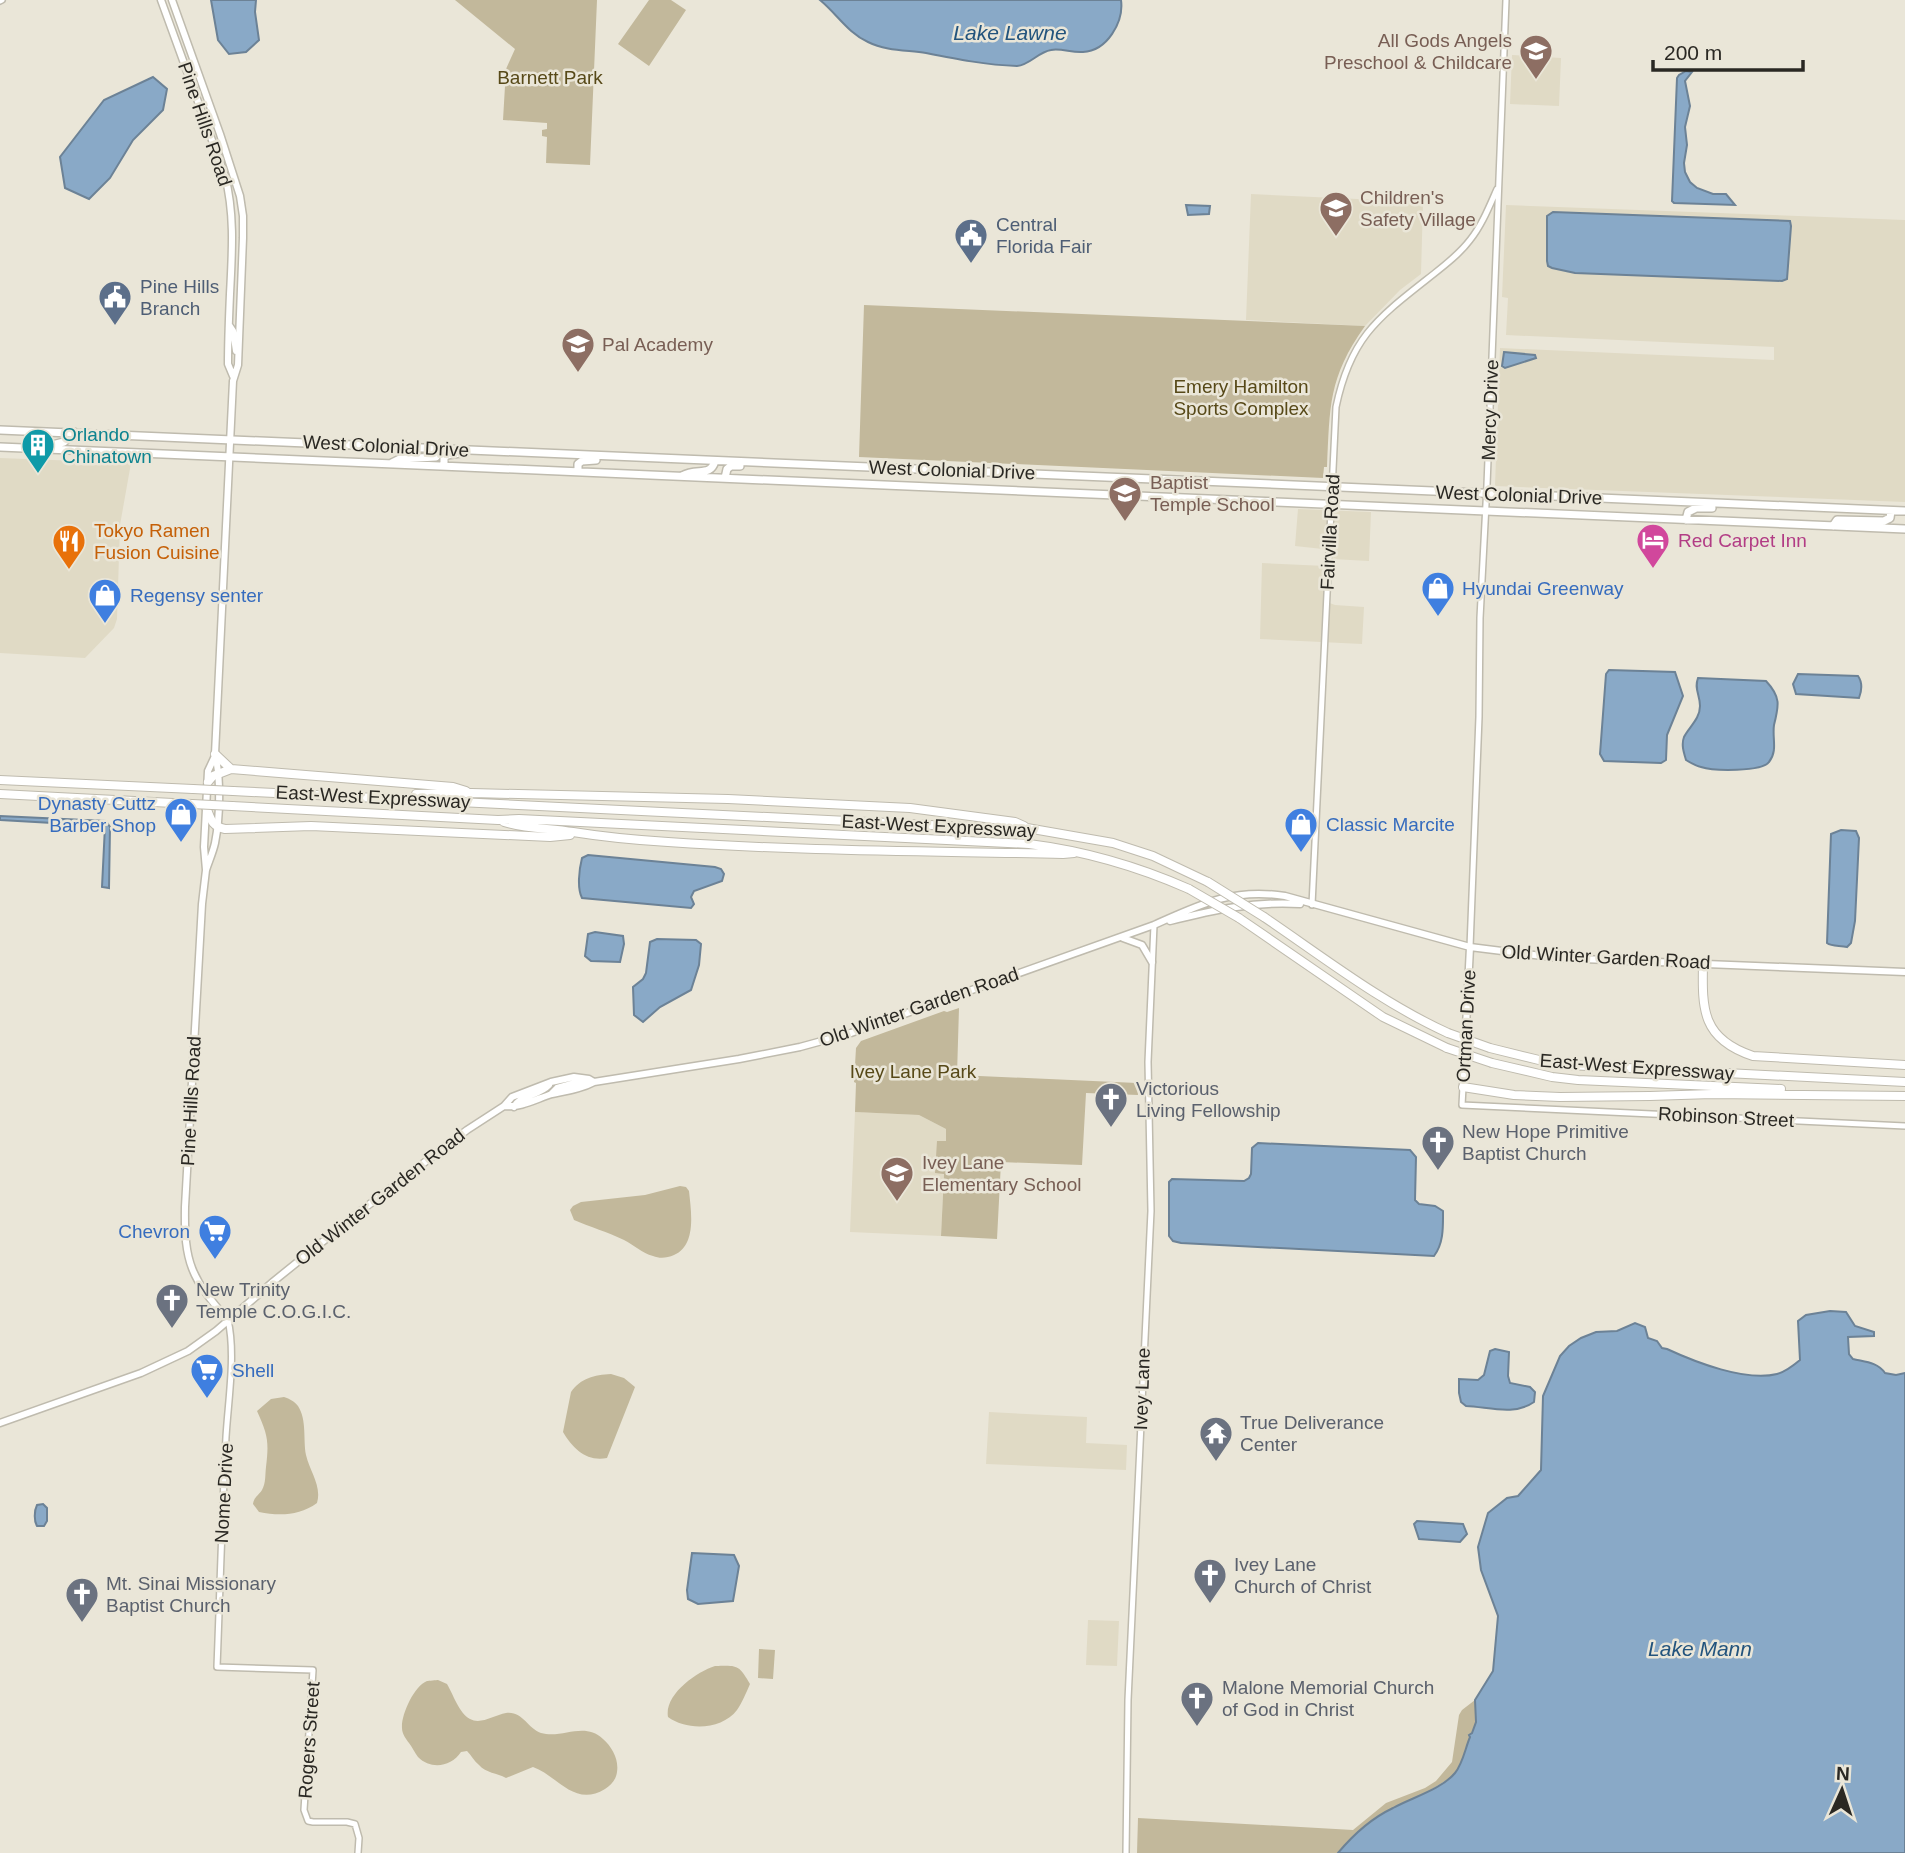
<svg xmlns="http://www.w3.org/2000/svg" width="1905" height="1853" font-family="Arial,sans-serif">
  <style>
    .built { fill: #e0dac5 }
    .green { fill: #c2b89b }
    .water { fill: #89a9c7; stroke: #6c8296; stroke-width: 2 }
    .lines { fill: none; stroke-linecap: round; stroke-linejoin: round }
    .tertiary-casing { stroke: #bfbbae; stroke-width: 8 }
    .secondary-casing { stroke: #bfbbae; stroke-width: 9 }
    .trunk-casing { stroke: #bfbbae; stroke-width: 10 }
    .motorway-casing { stroke: #bfbbae; stroke-width: 10 }
    .tertiary { stroke: #fff; stroke-width: 5 }
    .secondary { stroke: #fff; stroke-width: 6 }
    .trunk { stroke: #fff; stroke-width: 7 }
    .motorway { stroke: #fff; stroke-width: 8 }
    .motorway-bridge-casing { stroke: #bfbbae; stroke-width: 10; stroke-linecap: butt }
    .motorway-bridge { stroke: #fff; stroke-width: 8 }
    .labels { text-anchor: middle; dominant-baseline: central; stroke-width: 5; stroke-linejoin: round; paint-order: stroke }
    .education-label { font-size: 19px; fill: #785e54; stroke: #eae6d8; text-anchor: start }
    .park-label { font-size: 19px; fill: #574918; stroke: #eae6d8 }
    .street-label { font-size: 19px; fill: #2a2823; stroke: #eae6d8 }
    .service-label { font-size: 19px; fill: #4e5e75; stroke: #eae6d8; text-anchor: start }
    .culture-label { font-size: 19px; fill: #0d838f; stroke: #eae6d8; text-anchor: start }
    .food-label { font-size: 19px; fill: #c56008; stroke: #eae6d8; text-anchor: start }
    .hotel-label { font-size: 19px; fill: #b23c85; stroke: #eae6d8; text-anchor: start }
    .shop-label { font-size: 19px; fill: #366cbe; stroke: #eae6d8; text-anchor: start }
    .worship-label { font-size: 19px; fill: #5b616d; stroke: #eae6d8; text-anchor: start }
    .water-label { font-size: 21px; font-style: italic; fill: #23547d; stroke: #eae6d8 }
  </style>
  <rect width="100%" height="100%" fill="#eae6d8"/>
  <path class="built" d="M1512,55L1561,58L1559,106L1510,104Z
    M1251,194L1423,202L1421,274L1400,290L1365,326L1246,320Z
    M1506,205L1905,220V502L1495,486L1500,348L1774,360V347L1506,335L1508,298L1502,297Z
    M0,458L131,463L120,525L117,619L114,628L85,658L0,653Z
    M1298,509L1371,512L1369,561L1332,559V550L1295,546Z
    M1262,563L1326,566L1324,601L1335,605L1364,607L1362,644L1260,639Z
    M855,1112L919,1115L946,1129V1141H937L944,1173L941,1236L850,1232Z
    M989,1412L1087,1417L1086,1443L1127,1445L1126,1470L986,1464Z
    M1088,1620L1119,1621L1117,1666L1086,1665Z"/>
  <path class="green" d="M455,0H597L590,165L546,163L547,137L542,136V130L547,129V123L503,120L506,69L515,49Z
    M649,0H671L686,10L649,66L618,44Z
    M864,305L1365,326C1328,378 1330,406 1327,467H1324L1323,478L859,457Z
    M959,1008L957,1075L1137,1083L1138,1095L1086,1093L1082,1165L1001,1162L997,1239L941,1236L944,1174L935,1173L937,1141H946V1129L919,1115L855,1112L856,1083L854,1082L856,1048L861,1041L944,1011L947,1012Z
    M680,1186L686,1187L689,1191C691,1211 697,1245 674,1255C667,1258 660,1259 653,1256C642,1253 634,1245 624,1240C608,1232 590,1227 574,1220L570,1210L573,1206L581,1202L645,1195Z
    M611,1374L624,1378L635,1387L607,1458C587,1462 573,1449 563,1432L571,1392C581,1378 594,1375 611,1374Z
    M284,1397C290,1399 294,1401 298,1406C307,1420 303,1439 306,1455C310,1472 322,1486 317,1503C299,1516 279,1516 259,1512L253,1504C254,1497 258,1496 262,1490C266,1483 265,1475 266,1467C269,1442 268,1435 257,1411L271,1399Z
    M759,1649L775,1650L773,1679L758,1678Z
    M715,1666C738,1665 739,1665 750,1684C746,1693 742,1703 737,1710C722,1730 687,1731 668,1717C664,1695 696,1672 715,1666Z
    M438,1680L447,1684C453,1694 459,1713 470,1719C481,1725 494,1715 506,1713C523,1711 527,1728 541,1733C563,1739 584,1721 603,1739C612,1747 619,1759 617,1772C616,1780 611,1785 605,1789C574,1808 557,1775 533,1767L506,1778C497,1773 486,1773 479,1765C474,1761 471,1755 467,1751L461,1752C451,1767 431,1770 418,1757C415,1753 412,1747 409,1743C406,1739 402,1734 402,1728C401,1715 414,1686 427,1681C428,1681 437,1680 438,1680Z
    M1475,1700L1476,1722L1460,1765L1453,1776L1424,1794L1395,1807L1737,1853H1137L1138,1818L1353,1830L1386,1803L1425,1788L1436,1781L1452,1762L1459,1715L1462,1710Z"/>
  <path class="water" d="M211,0H256L255,12L259,40L246,52L229,54L218,40Z
    M820,0H1121C1124,22 1107,51 1083,52C1072,53 1061,48 1051,50C1038,52 1030,65 1017,66C986,65 956,59 926,53C907,50 886,51 868,42C848,33 837,14 820,0Z
    M1686,71L1692,72L1685,81L1690,106L1685,127L1687,145L1684,163L1685,172L1690,182L1697,188L1713,194H1726L1735,205L1674,203L1672,201L1677,78L1679,75Z
    M153,77L167,89L163,110L133,140L110,178L89,199L65,188L60,157L104,100Z
    M1186,205L1210,206L1209,214L1188,215Z
    M1553,212L1790,221L1791,226L1787,279L1782,281L1575,273L1552,268L1548,266L1547,261V216Z
    M1504,352L1535,355L1536,358L1505,368L1502,366Z
    M1609,670L1675,672L1683,696L1667,735L1666,760L1661,763L1604,761L1600,754L1606,674Z
    M1798,674L1858,676C1863,683 1862,690 1859,698L1796,694L1793,684Z
    M1698,678L1766,681C1781,697 1779,705 1774,725C1772,738 1778,751 1769,762C1762,772 1713,771 1701,767C1696,766 1691,763 1686,760C1684,753 1681,745 1684,737C1689,727 1700,719 1700,706C1700,695 1694,689 1698,678Z
    M0,816L106,821L110,827L109,888L102,887L105,826L0,820Z
    M1841,830L1856,831L1859,838L1855,921L1851,943L1847,947C1841,945 1832,947 1827,943L1831,834Z
    M588,855L715,867L721,869L724,874L722,881L694,891L691,897L694,904L691,908L582,898C577,888 579,870 582,858Z
    M595,932L623,936L624,944L620,962L591,961L585,956L588,934Z
    M657,939L696,940L701,944L699,965L691,990L660,1007L643,1022L634,1015L633,987L643,979L646,973L650,942Z
    M1258,1143L1410,1150L1416,1157L1415,1200L1419,1204L1435,1206L1443,1211C1443,1226 1444,1243 1434,1256L1181,1243L1173,1241L1169,1236V1182L1172,1179L1244,1181L1249,1178L1251,1174L1252,1148Z
    M1830,1311L1846,1312L1855,1326L1874,1332V1336L1848,1337L1849,1354L1853,1359C1865,1362 1877,1362 1885,1373L1896,1375L1905,1373V1853H1338C1353,1835 1372,1818 1393,1808C1411,1798 1442,1789 1455,1773C1463,1763 1465,1749 1470,1737L1469,1735L1472,1733L1476,1722L1475,1700L1493,1671L1498,1616L1481,1570L1478,1547L1488,1513L1507,1498L1518,1496L1541,1470L1543,1396L1560,1356L1569,1346L1581,1338L1596,1332L1617,1331L1635,1323L1645,1327L1648,1338L1657,1341L1662,1348L1667,1349C1695,1362 1746,1382 1777,1374C1785,1372 1794,1365 1800,1360L1798,1321L1806,1315Z
    M1495,1349L1509,1352L1508,1376L1510,1383L1530,1387L1535,1392L1534,1402C1514,1416 1489,1407 1466,1406L1461,1402L1459,1393V1379L1478,1380L1484,1375L1490,1351Z
    M43,1504L47,1508V1521L44,1526H37C34,1521 34,1511 37,1505Z
    M1417,1521L1463,1524L1467,1534L1460,1542L1419,1539L1414,1524Z
    M692,1553L734,1555L739,1566L733,1601L698,1604L688,1599L687,1590Z"/>
  <g class="lines">
    <defs>
      <path id="tertiary" d="M0,1L2,0
        M1312,905L1336,407C1350,340 1375,320 1426,280C1441,268 1458,256 1470,240C1482,225 1489,207 1497,189
        M1470,947L1479,717L1480,618L1487,485L1506,0
        M1463,1087L1462,1105L1905,1126
        M228,1320C236,1354 228,1402 226,1437C222,1514 220,1591 217,1667L313,1670L304,1810L308,1821L313,1822H347L355,1824L359,1838L358,1853
        M1126,1853L1128,1700L1151,1211L1148,1062L1154,925"/>
      <path id="secondary" d="M161,0L225,176C235,215 232,254 230,294C229,317 228,341 228,364L233,376
        M172,0L220,134L240,196L243,216V238L238,365L233,381L215,754C221,779 220,818 215,843C213,852 209,861 206,870
        M229,325L233,331L236,351
        M215,756L208,771L204,847L206,870L202,904L185,1207C184,1263 191,1278 228,1320
        M1170,921C1213,910 1255,901 1300,904
        M1123,938L1142,945L1152,962
        M1463,1087L1470,947
        M551,1094L557,1088L586,1080
        M504,1106C521,1108 536,1099 552,1094C567,1091 581,1089 594,1082L739,1059L800,1047L851,1033L1154,925C1201,904 1232,888 1285,896L1470,947L1558,958L1905,972
        M514,1107C521,1094 539,1096 549,1085
        M0,1423L141,1373L188,1351L216,1331L274,1281L362,1210L467,1130L504,1106L512,1097L551,1082L574,1077L589,1079L594,1082"/>
      <path id="trunk" d="M0,430L1905,511
        M48,446L64,442L74,432
        M0,447L1905,529
        M392,463L400,459L436,457L438,454L439,448
        M444,466V458L447,455L461,453
        M578,472V464L582,461L596,460
        M682,476C697,467 710,478 715,461
        M725,478L727,469L731,466H740
        M1686,520L1688,512L1696,508H1712
        M1833,526L1837,520L1884,521L1890,518L1891,511"/>
      <path id="motorway" d="M215,754L231,769
        M0,780L193,789
        M208,782L213,776L231,769L453,787L466,791
        M233,791L1011,829L1027,828L1113,843L1153,856L1208,882
        M0,794L192,804
        M416,794L472,793L728,799L910,808L1015,822L1024,826
        M232,806L498,820L519,819L1029,844C1085,851 1137,866 1189,889
        M206,807C211,819 211,826 225,829L311,826L550,837L570,835
        M504,822C527,829 550,828 573,832C604,837 636,840 668,842C799,851 931,851 1063,854L1074,853
        M1264,917C1323,957 1382,1003 1448,1033
        M1239,918L1383,1017L1447,1048
        M1703,963C1702,1010 1702,1039 1753,1056L1905,1065
        M1490,1048L1539,1060L1568,1065L1905,1082
        M1492,1063L1552,1077L1578,1080L1781,1089
        M1463,1087L1514,1095L1560,1097L1650,1096L1712,1094L1905,1096"/>
    </defs>
    <use href="#tertiary" class="tertiary-casing"/>
    <use href="#secondary" class="secondary-casing"/>
    <use href="#trunk" class="trunk-casing"/>
    <use href="#motorway" class="motorway-casing"/>
    <use href="#tertiary" class="tertiary"/>
    <use href="#secondary" class="secondary"/>
    <use href="#trunk" class="trunk"/>
    <use href="#motorway" class="motorway"/>
    <defs>
      <path id="motorway-bridge" d="M193,789L233,791
        M192,804L232,806
        M1208,882L1264,917
        M1189,889L1239,918
        M1448,1033L1490,1048
        M1447,1048L1492,1063"/>
    </defs>
    <use href="#motorway-bridge" class="motorway-bridge-casing"/>
    <use href="#motorway-bridge" class="motorway-bridge"/>
  </g>
  <defs>
    <symbol id="school-pin" viewBox="-11 -11 22 30"><path d="M0 17L-7.5 6A9.5 9.5 0 1 1 7.5 6Z" fill="#8d6e63" stroke="#eae6d8"/><path d="M0-5L7-2L0 1L-7-2ZM-4 1L0 2.5L4 1V4Q0 6-4 4Z" fill="#fff"/></symbol>
    <symbol id="civic-pin" viewBox="-11 -11 22 30"><path d="M0 17L-7.5 6A9.5 9.5 0 1 1 7.5 6Z" fill="#5c6f8a" stroke="#eae6d8"/><path d="M-.6-6.5H3V-4.5H.6V-3L4-1V1h2V6H-6V1h2V-1L-.6-3ZM-1.2 2.5V6h2.4V2.5Z" fill="#fff"/></symbol>
    <symbol id="building-pin" viewBox="-11 -11 22 30"><path d="M0 17L-7.5 6A9.5 9.5 0 1 1 7.5 6Z" fill="#0f9aa8" stroke="#eae6d8"/><path d="M-4-6H4V6H1V3H-1V6H-4ZM-2.5-4.3h1.7v1.8h-1.7ZM.8-4.3h1.7v1.8H.8ZM-2.5-1h1.7V.8h-1.7ZM.8-1h1.7V.8H.8Z" fill="#fff"/></symbol>
    <symbol id="hotel-pin" viewBox="-11 -11 22 30"><path d="M0 17L-7.5 6A9.5 9.5 0 1 1 7.5 6Z" fill="#d1479c" stroke="#eae6d8"/><path d="M-6-4.5h1.5V1H6V5H4.5V3h-9V5H-6ZM-4 0a1.8 1.8 0 1 1 3.6 0ZM.5 0V-2.5h3Q6-2.5 6 0Z" fill="#fff"/></symbol>
    <symbol id="restaurant-pin" viewBox="-11 -11 22 30"><path d="M0 17L-7.5 6A9.5 9.5 0 1 1 7.5 6Z" fill="#e8710a" stroke="#eae6d8"/><path d="M-5-6h1v4h1v-4h1v4h1v-4h1v5L-1.5 .5V6h-2V.5L-5-1ZM5-6V6H3V1.5H1.5Q1.5-4 5-6Z" fill="#fff"/></symbol>
    <symbol id="shop-pin" viewBox="-11 -11 22 30"><path d="M0 17L-7.5 6A9.5 9.5 0 1 1 7.5 6Z" fill="#3f7fe0" stroke="#eae6d8"/><path d="M-5-2.5h2.3a2.7 3.5 0 0 1 5.4 0H5L5.5 6h-11ZM-1.5-2.5h3a1.5 2.3 0 0 0-3 0Z" fill="#fff"/></symbol>
    <symbol id="church-pin" viewBox="-11 -11 22 30"><path d="M0 17L-7.5 6A9.5 9.5 0 1 1 7.5 6Z" fill="#6b7280" stroke="#eae6d8"/><path d="M-1.2-6h2.4v3.5h3.3v2.4h-3.3V6h-2.4V-.1h-3.3v-2.4h3.3Z" fill="#fff"/></symbol>
    <symbol id="supermarket-pin" viewBox="-11 -11 22 30"><path d="M0 17L-7.5 6A9.5 9.5 0 1 1 7.5 6Z" fill="#3f7fe0" stroke="#eae6d8"/><path d="M-6-5.5h2.5l.6 2H6L4.5 2H-2.5L-4.4-4H-6ZM-1.5 3.2a1.3 1.3 0 1 0 .1 0ZM3 3.2a1.3 1.3 0 1 0 .1 0Z" fill="#fff"/></symbol>
    <symbol id="temple-pin" viewBox="-11 -11 22 30"><path d="M0 17L-7.5 6A9.5 9.5 0 1 1 7.5 6Z" fill="#6b7280" stroke="#eae6d8"/><path d="M0-6L5-2H3V0L6.5 2.5H4V6H1.5V3h-3V6H-4V2.5H-6.5L-3 0V-2H-5Z" fill="#fff"/></symbol>
  </defs>
  <g fill-rule="evenodd">
    <use href="#school-pin" x="1517" y="32" width="38" height="52"/>
    <use href="#school-pin" x="1317" y="189" width="38" height="52"/>
    <use href="#civic-pin" x="952" y="216" width="38" height="52"/>
    <use href="#civic-pin" x="96" y="278" width="38" height="52"/>
    <use href="#school-pin" x="559" y="325" width="38" height="52"/>
    <use href="#building-pin" x="19" y="426" width="38" height="52"/>
    <use href="#school-pin" x="1106" y="474" width="38" height="52"/>
    <use href="#hotel-pin" x="1634" y="521" width="38" height="52"/>
    <use href="#restaurant-pin" x="50" y="522" width="38" height="52"/>
    <use href="#shop-pin" x="1419" y="569" width="38" height="52"/>
    <use href="#shop-pin" x="86" y="576" width="38" height="52"/>
    <use href="#shop-pin" x="162" y="795" width="38" height="52"/>
    <use href="#shop-pin" x="1282" y="805" width="38" height="52"/>
    <use href="#church-pin" x="1092" y="1080" width="38" height="52"/>
    <use href="#church-pin" x="1419" y="1123" width="38" height="52"/>
    <use href="#school-pin" x="878" y="1154" width="38" height="52"/>
    <use href="#supermarket-pin" x="196" y="1212" width="38" height="52"/>
    <use href="#church-pin" x="153" y="1281" width="38" height="52"/>
    <use href="#supermarket-pin" x="188" y="1351" width="38" height="52"/>
    <use href="#temple-pin" x="1197" y="1414" width="38" height="52"/>
    <use href="#church-pin" x="1191" y="1556" width="38" height="52"/>
    <use href="#church-pin" x="63" y="1575" width="38" height="52"/>
    <use href="#church-pin" x="1178" y="1679" width="38" height="52"/>
  </g>
  <g class="labels">
    <g class="education-label">
      <text x="1512" y="40" text-anchor="end">All Gods Angels<tspan x="1512" dy="22">Preschool &amp; Childcare</tspan></text>
      <text x="1360" y="197">Children's<tspan x="1360" dy="22">Safety Village</tspan></text>
      <text x="602" y="344">Pal Academy</text>
      <text x="1150" y="482">Baptist<tspan x="1150" dy="22">Temple School</tspan></text>
      <text x="922" y="1162">Ivey Lane<tspan x="922" dy="22">Elementary School</tspan></text>
    </g>
    <g class="park-label">
      <text x="550" y="77">Barnett Park</text>
      <text x="1241" y="386">Emery Hamilton<tspan x="1241" dy="22">Sports Complex</tspan></text>
      <text x="913" y="1071">Ivey Lane Park</text>
    </g>
    <g class="street-label">
      <text transform="translate(205 124) rotate(71)">Pine Hills Road</text>
      <text transform="translate(1490 410) rotate(-88)">Mercy Drive</text>
      <text transform="translate(386 446) rotate(3)">West Colonial Drive</text>
      <text transform="translate(952 470) rotate(2)">West Colonial Drive</text>
      <text transform="translate(1519 495) rotate(2)">West Colonial Drive</text>
      <text transform="translate(1330 532) rotate(-87)">Fairvilla Road</text>
      <text transform="translate(373 797) rotate(3)">East-West Expressway</text>
      <text transform="translate(939 826) rotate(3)">East-West Expressway</text>
      <text transform="translate(1606 957) rotate(3)">Old Winter Garden Road</text>
      <text transform="translate(919 1007) rotate(-19)">Old Winter Garden Road</text>
      <text transform="translate(1466 1026) rotate(-87)">Ortman Drive</text>
      <text transform="translate(1637 1067) rotate(4)">East-West Expressway</text>
      <text transform="translate(191 1101) rotate(-87)">Pine Hills Road</text>
      <text transform="translate(1726 1117) rotate(3)">Robinson Street</text>
      <text transform="translate(380 1197) rotate(-38)">Old Winter Garden Road</text>
      <text transform="translate(1142 1389) rotate(-88)">Ivey Lane</text>
      <text transform="translate(224 1493) rotate(-87)">Nome Drive</text>
      <text transform="translate(309 1740) rotate(-86)">Rogers Street</text>
    </g>
    <g class="service-label">
      <text x="996" y="224">Central<tspan x="996" dy="22">Florida Fair</tspan></text>
      <text x="140" y="286">Pine Hills<tspan x="140" dy="22">Branch</tspan></text>
    </g>
    <g class="culture-label">
      <text x="62" y="434">Orlando<tspan x="62" dy="22">Chinatown</tspan></text>
    </g>
    <g class="food-label">
      <text x="94" y="530">Tokyo Ramen<tspan x="94" dy="22">Fusion Cuisine</tspan></text>
    </g>
    <g class="hotel-label">
      <text x="1678" y="540">Red Carpet Inn</text>
    </g>
    <g class="shop-label">
      <text x="1462" y="588">Hyundai Greenway</text>
      <text x="130" y="595">Regensy senter</text>
      <text x="156" y="803" text-anchor="end">Dynasty Cuttz<tspan x="156" dy="22">Barber Shop</tspan></text>
      <text x="1326" y="824">Classic Marcite</text>
      <text x="190" y="1231" text-anchor="end">Chevron</text>
      <text x="232" y="1370">Shell</text>
    </g>
    <g class="worship-label">
      <text x="1136" y="1088">Victorious<tspan x="1136" dy="22">Living Fellowship</tspan></text>
      <text x="1462" y="1131">New Hope Primitive<tspan x="1462" dy="22">Baptist Church</tspan></text>
      <text x="196" y="1289">New Trinity<tspan x="196" dy="22">Temple C.O.G.I.C.</tspan></text>
      <text x="1240" y="1422">True Deliverance<tspan x="1240" dy="22">Center</tspan></text>
      <text x="1234" y="1564">Ivey Lane<tspan x="1234" dy="22">Church of Christ</tspan></text>
      <text x="106" y="1583">Mt. Sinai Missionary<tspan x="106" dy="22">Baptist Church</tspan></text>
      <text x="1222" y="1687">Malone Memorial Church<tspan x="1222" dy="22">of God in Christ</tspan></text>
    </g>
    <g class="water-label">
      <text x="1010" y="32">Lake Lawne</text>
      <text x="1700" y="1648">Lake Mann</text>
    </g>
  </g>
  <g transform="translate(1842 1790) rotate(3)" stroke="#eae6d8" stroke-width="5" paint-order="stroke">
  <path d="M0-5L12 26L0 18L-12 26Z" fill="#2a2823"/>
  <text y="-10" font-size="19" font-weight="bold" text-anchor="middle" fill="#2a2823">N</text>
  </g>
  <path d="M1653 60v10h150v-10" fill="none" stroke="#2a2823" stroke-width="3.5"/>
  <text x="1664" y="60" font-size="21" fill="#2a2823" stroke="#eae6d8" stroke-width="5" paint-order="stroke">200 m</text>
</svg>
